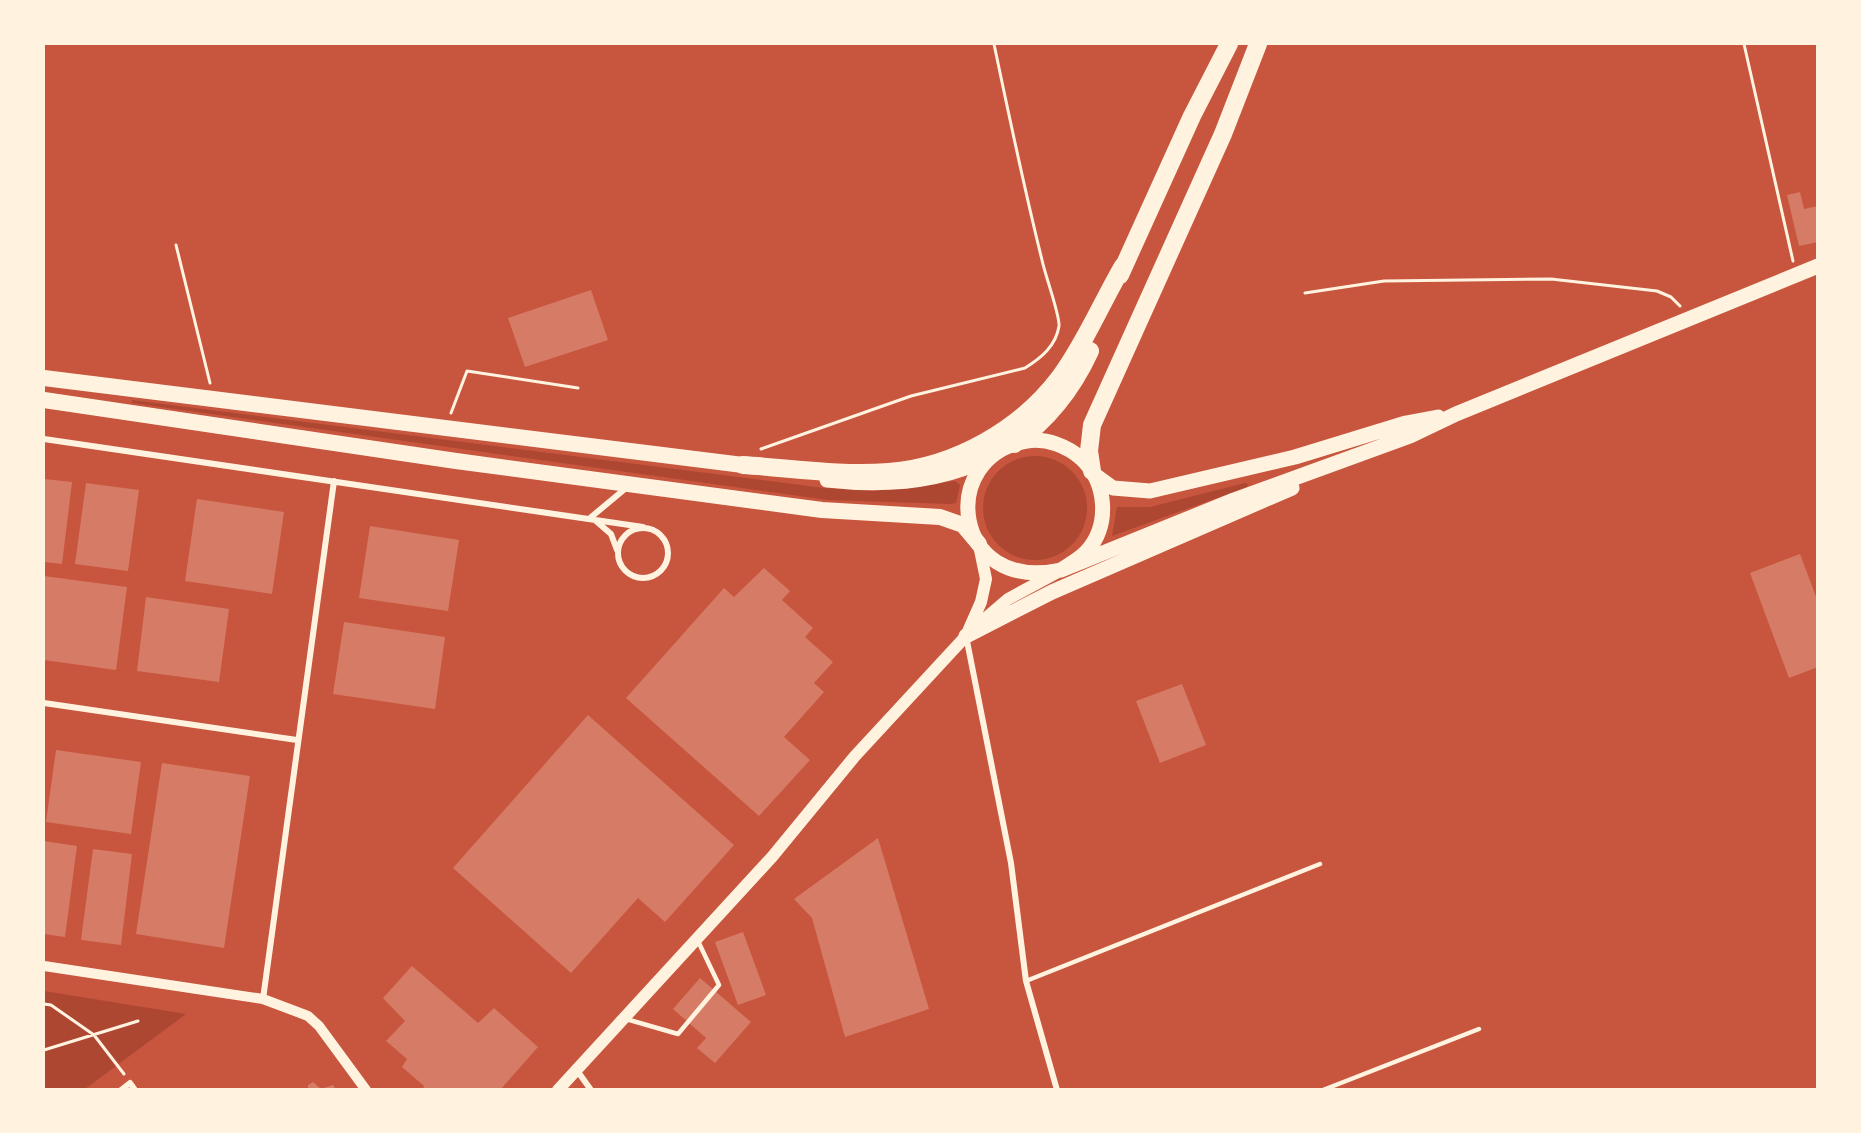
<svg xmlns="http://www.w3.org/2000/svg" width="1861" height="1133" font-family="Ubuntu,sans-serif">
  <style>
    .green { fill: #ae4732 }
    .building { fill: #d67c66 }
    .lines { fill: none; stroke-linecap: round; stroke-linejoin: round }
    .path { stroke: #fff3e0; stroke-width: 3 }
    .service { stroke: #fff3e0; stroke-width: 4.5 }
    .minor { stroke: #fff3e0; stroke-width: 6 }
    .tertiary { stroke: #fff3e0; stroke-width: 10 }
    .secondary { stroke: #fff3e0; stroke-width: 12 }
    .primary { stroke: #fff3e0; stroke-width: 15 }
    .trunk { stroke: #fff3e0; stroke-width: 16 }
    .motorway { stroke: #fff3e0; stroke-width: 18 }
  </style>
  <rect width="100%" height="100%" fill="#c8553d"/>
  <path class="green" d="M132,400L824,488L875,491L955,481L960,485L956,503L951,504L828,500L132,403Z
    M983 508a52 52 0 1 1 104 0a52 52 0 1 1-104 0Z
    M1245,483L1248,484L1247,487L1112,536L1117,507H1150Z
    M44,991L186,1014L85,1089H44Z"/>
  <path class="building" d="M1800,192L1804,209L1818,206V242L1799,246L1787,195Z
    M591,290L608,340L525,367L508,318Z
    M44,479L72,482L62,564L44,562Z
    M86,483L139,490L128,571L75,564Z
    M197,499L284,512L272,594L185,581Z
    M370,526L459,540L448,611L359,598Z
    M1800,554L1818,602V667L1789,678L1750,573Z
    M764,568L790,591L782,600L813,628L805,637L833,662L814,683L824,692L784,737L810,760L759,816L626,698L724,588L734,597Z
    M44,576L127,587L116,670L44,660Z
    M146,597L229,609L219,682L137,671Z
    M344,622L445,637L435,709L333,694Z
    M1182,684L1206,745L1160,763L1136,701Z
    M588,715L734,845L665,922L638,898L571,973L453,868Z
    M56,750L141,762L131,834L46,822Z
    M162,763L250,776L224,948L136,934Z
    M878,838L929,1009L845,1037L812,918L794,899Z
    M44,841L77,846L65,937L44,934Z
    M93,849L132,854L121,945L81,940Z
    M743,932L766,995L738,1005L715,942Z
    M412,966L478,1023L494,1008L538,1047L500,1090H423L424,1086L402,1067L407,1059L386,1041L405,1021L383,998Z
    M700,978L751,1022L715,1063L697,1048L706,1038L673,1009Z
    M313,1082L321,1089L333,1085L336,1090H308V1085Z"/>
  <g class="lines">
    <path class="path" d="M1744,44L1793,261
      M176,245L210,383
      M1305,293L1384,281L1551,279L1657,291L1671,297L1680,306
      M451,413L467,371L578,388
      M761,449L911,396L1025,368C1041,358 1056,346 1059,326C1060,315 1045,275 1042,260C1024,188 1009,116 994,44
      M44,1004L51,1005L94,1035L124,1074
      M44,1050L138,1021"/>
    <path class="service" d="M1026,981L1320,864
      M626,1019L678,1034L719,985L697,939
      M1323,1090L1479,1029"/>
    <path class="minor" d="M44,439L643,527
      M590,518L626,488
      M596,521L611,534L617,550
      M618 553a25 25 0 1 1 50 0a25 25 0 1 1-50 0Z
      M966,636L1011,863L1026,981L1057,1090
      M44,703L297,740
      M263,999L334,481
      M576,1069L591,1090
      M121,1090L130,1083L135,1090"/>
    <path class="tertiary" d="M44,966L263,999L308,1016L319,1026L366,1090"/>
    <path class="secondary" d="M973,629L1008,599L1058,572
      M558,1090L772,857L855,756L966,636L981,602L986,579L979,545"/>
    <path class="primary" d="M1095,475L1113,488L1150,491L1295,457L1406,423L1438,417
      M827,480C881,486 939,483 988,458
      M1061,570C1070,564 1080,559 1087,551C1110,525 1107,483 1082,459C1067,446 1047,438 1027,441C937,455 951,594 1061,570L1234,500L1410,436L1456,414L1818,266
      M966,636L1052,592L1292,488"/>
    <path class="trunk" d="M44,378L743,465
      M44,400L456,461L822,510L940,517L963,525L979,544"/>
    <path class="motorway" d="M1120,275L1192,116L1229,44
      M1014,444C1047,421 1073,388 1090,351
      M743,465C791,468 841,476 889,472C955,467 1021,429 1060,377C1085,343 1102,302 1123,266
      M1092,471L1089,451L1092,425L1223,134L1258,44"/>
  </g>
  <rect width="1861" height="1133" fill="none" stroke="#fff3e0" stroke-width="90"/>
</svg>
